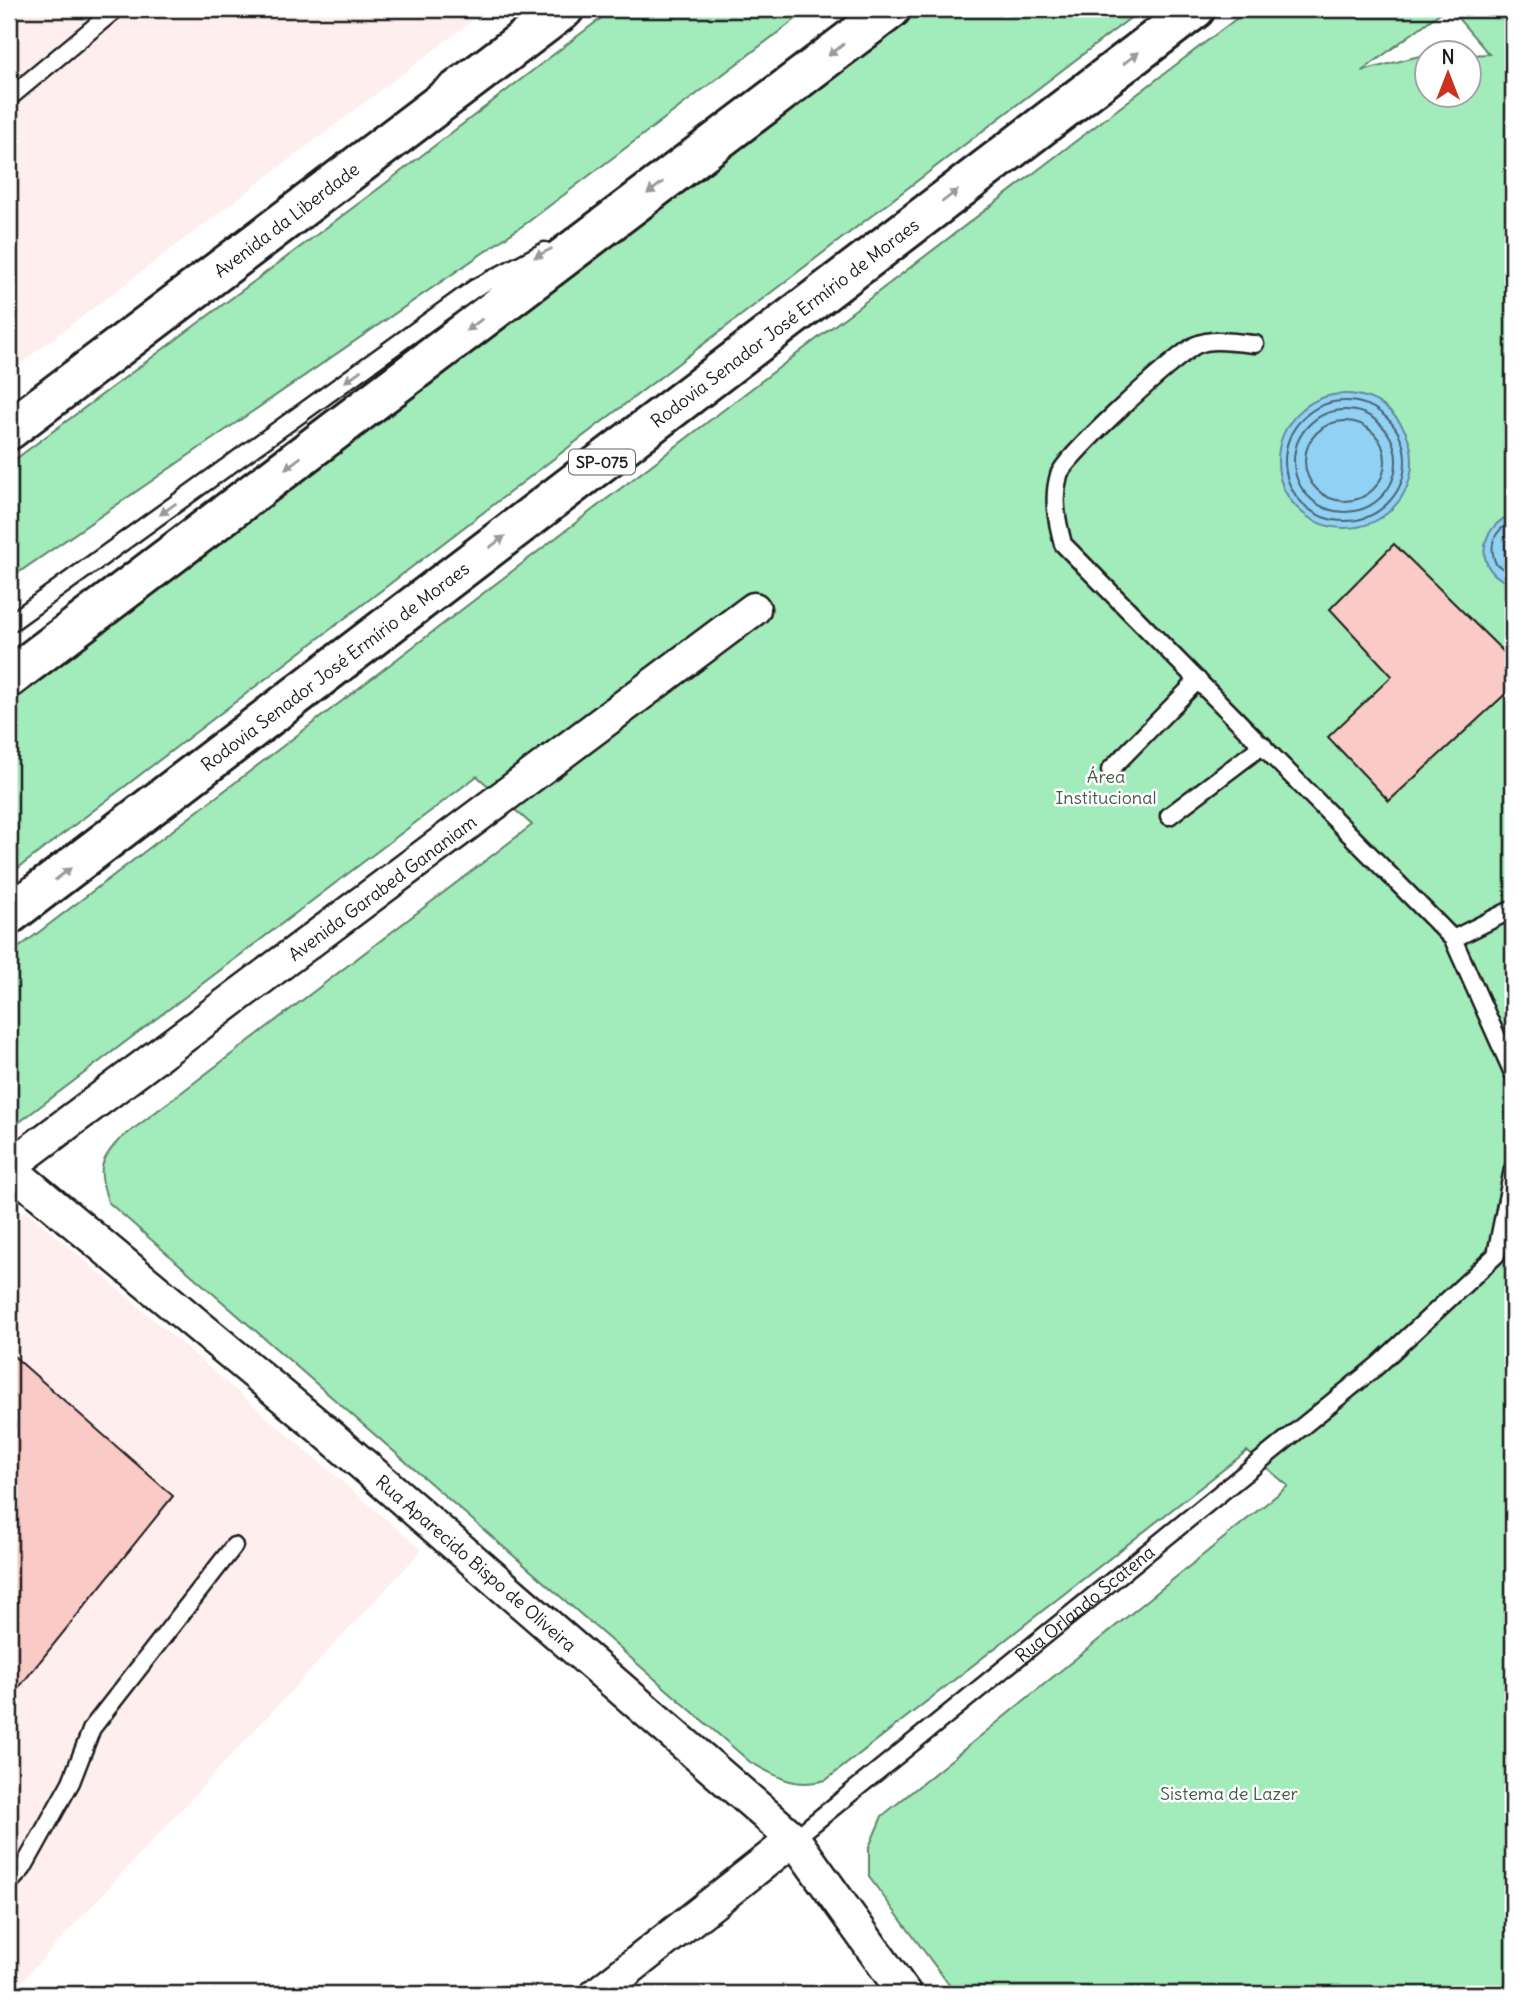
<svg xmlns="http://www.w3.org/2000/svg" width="1522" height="2003" font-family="Delius,sans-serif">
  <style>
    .built { fill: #feefee }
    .green { fill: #a2ebba; stroke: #5f846b; stroke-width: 2 }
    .water { fill: #91d1f3; stroke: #62899d; stroke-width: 2 }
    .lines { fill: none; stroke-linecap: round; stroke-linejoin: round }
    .shore { stroke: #4b6472; stroke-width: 2 }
    .building { fill: #facac6; stroke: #1c1c1c; stroke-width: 2 }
    .lane-casing { stroke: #1c1c1c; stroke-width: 21 }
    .street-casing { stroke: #1c1c1c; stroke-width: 37 }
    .secondary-casing { stroke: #1c1c1c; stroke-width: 44 }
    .highway-casing { stroke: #1c1c1c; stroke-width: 44 }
    .lane { stroke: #fff; stroke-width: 16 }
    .street { stroke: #fff; stroke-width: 32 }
    .secondary { stroke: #fff; stroke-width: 38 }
    .highway { stroke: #fff; stroke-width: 38 }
    .oneway { fill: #999 }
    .labels { text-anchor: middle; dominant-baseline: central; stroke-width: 5; stroke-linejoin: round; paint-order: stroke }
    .shield { fill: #fff; stroke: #606060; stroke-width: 2 }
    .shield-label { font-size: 16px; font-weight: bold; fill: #1c1c1c }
    .street-label { font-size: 18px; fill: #1c1c1c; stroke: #fff }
    .park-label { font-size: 18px; fill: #445a4b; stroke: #fff }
  </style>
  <rect width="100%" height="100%" fill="#fff"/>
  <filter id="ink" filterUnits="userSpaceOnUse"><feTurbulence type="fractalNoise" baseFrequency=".0143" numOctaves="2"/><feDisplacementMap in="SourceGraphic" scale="14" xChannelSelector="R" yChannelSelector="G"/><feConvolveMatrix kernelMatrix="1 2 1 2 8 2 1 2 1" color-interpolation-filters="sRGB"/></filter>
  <g filter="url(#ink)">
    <path class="built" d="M9,9H488L9,372Z
      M26,1210L422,1550L11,1993L9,1222Z"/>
    <path class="green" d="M613,9H809L528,222L9,579V464L378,189Z
      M922,9H1142L9,875V704Z
      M1249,9H1445L1362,71L1427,54L1428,94H1470V55L1489,54L1450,9H1513V1994H956L869,1877V1847L882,1816L1288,1486L1247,1451L826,1780C795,1789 777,1777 750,1762L108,1202C99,1172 97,1163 119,1140L532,825L477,776L9,1130V955Z"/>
    <path class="water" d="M1278 461a67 67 0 1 1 134 0a67 67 0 1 1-134 0Z
      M1513,514V584C1473,574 1477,527 1513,514Z"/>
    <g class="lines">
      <path class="shore" d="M1285 461a60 60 0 1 1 120 0a60 60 0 1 1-120 0Z
        M1294 461a51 51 0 1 1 102 0a51 51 0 1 1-102 0Z
        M1305 461a40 40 0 1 1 80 0a40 40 0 1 1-80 0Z
        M1513,521C1494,530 1488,545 1496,564L1513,576"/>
    </g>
    <path class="building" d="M1394,544L1513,661V687L1389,801L1328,737L1392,676L1330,609Z
      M9,1352L173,1496L9,1700Z"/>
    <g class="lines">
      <defs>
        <g id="lane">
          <path d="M9,98L116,9"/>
          <path d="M1255,344C1237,343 1213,337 1196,345C1176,355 1064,457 1059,475C1052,499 1057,521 1063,544L1453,939L1513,1073"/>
          <path d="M9,624L475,288L545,251"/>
          <path d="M1110,770L1198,680"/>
          <path d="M1169,816L1263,745"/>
          <path d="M1453,939L1513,909"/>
          <path id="s1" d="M794,1839L1377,1366L1496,1255L1513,1169"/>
          <path d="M9,1883L23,1868L71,1782L92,1728L234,1546"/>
        </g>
        <g id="street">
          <path id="s2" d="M9,1167L754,609"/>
          <path id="s3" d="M9,1168L322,1429L794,1839L905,1994"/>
          <path d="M597,1994L794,1839"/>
        </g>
        <g id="secondary">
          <path id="s4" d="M9,430L564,9"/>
        </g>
        <g id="highway">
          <path d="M9,678L891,9"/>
          <path id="s5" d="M9,915L1195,9"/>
        </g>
      </defs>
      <use href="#lane" class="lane-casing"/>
      <use href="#street" class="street-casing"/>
      <use href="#secondary" class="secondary-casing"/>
      <use href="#highway" class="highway-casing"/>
      <use href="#lane" class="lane"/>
      <use href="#street" class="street"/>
      <use href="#secondary" class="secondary"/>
      <use href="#highway" class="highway"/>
    </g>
    <defs><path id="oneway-solid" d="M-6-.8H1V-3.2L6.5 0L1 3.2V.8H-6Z" transform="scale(1.75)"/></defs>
    <g class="oneway">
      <use href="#oneway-solid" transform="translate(836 50) rotate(143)"/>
      <use href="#oneway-solid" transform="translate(1131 58) rotate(-37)"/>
      <use href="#oneway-solid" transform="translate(655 188) rotate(143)"/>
      <use href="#oneway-solid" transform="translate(950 196) rotate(-37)"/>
      <use href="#oneway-solid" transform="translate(543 253) rotate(153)"/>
      <use href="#oneway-solid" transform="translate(474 325) rotate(143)"/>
      <use href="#oneway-solid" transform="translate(353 376) rotate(144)"/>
      <use href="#oneway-solid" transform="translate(293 463) rotate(143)"/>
      <use href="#oneway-solid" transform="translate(168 509) rotate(144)"/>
      <use href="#oneway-solid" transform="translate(497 542) rotate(-37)"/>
      <use href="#oneway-solid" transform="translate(63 874) rotate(-37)"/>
    </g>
  </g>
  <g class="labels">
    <rect class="shield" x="569" y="449.5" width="66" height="25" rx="5"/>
    <g class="shield-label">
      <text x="602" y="462">SP-075</text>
    </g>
    <g class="street-label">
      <text stroke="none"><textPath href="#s4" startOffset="348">Avenida da Liberdade</textPath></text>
      <text stroke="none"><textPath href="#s5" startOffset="976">Rodovia Senador José Ermírio de Moraes</textPath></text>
      <text stroke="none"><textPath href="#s5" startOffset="410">Rodovia Senador José Ermírio de Moraes</textPath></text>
      <text stroke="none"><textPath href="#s2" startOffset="466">Avenida Garabed Gananiam</textPath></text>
      <text stroke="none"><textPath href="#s3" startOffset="612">Rua Aparecido Bispo de Oliveira</textPath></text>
      <text stroke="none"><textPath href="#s1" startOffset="374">Rua Orlando Scatena</textPath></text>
    </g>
    <g class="park-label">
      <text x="1106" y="776">Área<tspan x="1106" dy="21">Institucional</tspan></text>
      <text x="1229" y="1793">Sistema de Lazer</text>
    </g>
  </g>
  <rect width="1522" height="2003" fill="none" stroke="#fff" stroke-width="35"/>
  <rect x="18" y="18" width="1487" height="1968" fill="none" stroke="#1c1c1c" stroke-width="2.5" filter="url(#ink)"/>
  <g transform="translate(1448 74)"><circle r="33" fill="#ffffff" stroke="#a4a4a4" stroke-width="2"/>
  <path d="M0-5L12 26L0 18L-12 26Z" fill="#c8321e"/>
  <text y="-10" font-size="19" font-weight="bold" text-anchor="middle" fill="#1c1c1c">N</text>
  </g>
</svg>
